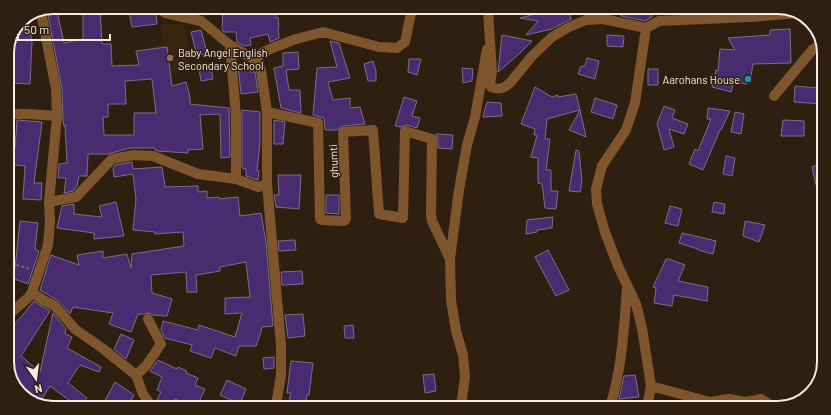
<svg xmlns="http://www.w3.org/2000/svg" width="831" height="415" font-family="Barlow,sans-serif">
  <style>
    .built { fill: #392510 }
    .building { fill: #492c6f; stroke: #787086; fill-rule: evenodd }
    .lines { fill: none; stroke-linecap: round; stroke-linejoin: round }
    .path { stroke: #75675a; stroke-width: 2; stroke-dasharray: 3 2; stroke-linecap: butt }
    .minor { stroke: #7f552e; stroke-width: 10 }
    .education-dot { fill: #8d6e63; stroke: #2f1f10; stroke-width: 1.5 }
    .culture-dot { fill: #0f9aa8; stroke: #2f1f10; stroke-width: 1.5 }
    .labels { text-anchor: middle; dominant-baseline: central; stroke-width: 3; stroke-linejoin: round; paint-order: stroke }
    .poi-label { font-size: 11px; fill: #f6ebe2; stroke: #2f1f10; text-anchor: start }
    .street-label { font-size: 11px; fill: #f6ebe2; stroke: #2f1f10 }
    .rim { fill: none; stroke: #f6ebe2; stroke-width: 2 }
  </style>
  <rect width="100%" height="100%" fill="#2f1f10"/>
  <path class="built" d="M160,24H184L192,70L152,77L149,47L164,45Z"/>
  <path class="building" d="M53,7H56L64,43L83,39V7H100L102,44H111L112,66L139,65L136,51L167,47L172,86L186,82L190,97V104L229,108L230,157L221,158L220,114L200,115L203,149L188,150V153L158,151L155,150V148H130L108,154H88L87,176H79L77,186L73,191L64,193L66,178H58L59,164L67,163L65,125L64,126L63,121L62,89L47,9ZM152,79L156,113H134V135H104L103,117H108V104H126L125,81Z
    M128,7L153,8L156,14L157,24L132,27Z
    M223,8H275L276,18L278,17L279,27H278L279,38L270,42L268,34L250,38L251,45L244,46L237,42L236,32H224L222,30Z
    M551,10L552,13L561,10H569L571,19L552,29L526,35L538,21L520,18Z
    M619,10L651,11L652,17L645,21L621,16Z
    M29,25L32,42L30,84L13,83L14,69H10L11,40L18,26Z
    M790,29L791,63L753,64L750,82H748L747,84L734,82L731,92L712,87L716,70L718,71L720,49L735,50L728,38L770,35V30Z
    M201,30L207,53L197,56L191,32Z
    M502,35L532,41L518,55L498,72Z
    M607,35L624,36L623,47L607,46Z
    M330,41L339,43L350,78L328,82L333,100L350,98V108L360,107L365,124L343,126L337,130H325L324,118L313,115L317,68L337,67Z
    M298,52L299,69L286,70L289,90H300L301,113L281,108L274,68L283,66V53Z
    M587,58L599,61L595,79L578,74L581,66H585Z
    M409,59H421L417,75L408,72Z
    M373,61L376,71V81H368L364,64Z
    M238,65H250L251,72H255L258,92L241,94Z
    M211,68L213,79L201,81L199,69Z
    M462,68L473,69L472,81L463,83Z
    M648,69H658V85H648Z
    M795,86L819,88V94H823V104L794,102Z
    M535,87L552,97L558,95V97L576,94L580,110L547,119L545,139H550L546,170H551V191H558L556,209L545,208L542,184L538,183V158L531,157L537,135H534L535,129L521,124Z
    M404,97L417,101L412,116L420,118L417,128L407,125L400,127L395,126Z
    M595,98L617,105L613,119L591,112Z
    M487,102L501,103L502,116L483,117Z
    M664,106L675,110L672,118L688,124L684,134L669,129L674,147L664,150L657,124Z
    M708,108L730,111L721,130H720L703,170L689,164L695,149L698,151L711,119H707Z
    M242,110L260,112V144L257,171H259L258,180L246,176V169L242,168Z
    M580,110L586,137L569,130Z
    M735,112L744,114L741,134L731,132Z
    M17,120L42,122L34,183H42L41,200L23,199L25,166L7,164V147L15,148Z
    M274,120L285,122L283,144H274Z
    M783,120L804,121V136H781Z
    M436,134L453,135L452,149L438,148V139Z
    M576,150L579,151L582,181L580,192L569,191Z
    M726,156L735,158L732,176L723,174Z
    M132,162L133,169L162,167L165,187L198,186V192L207,191V198L219,197V199L238,197L240,216L261,213L266,242L273,326L262,327L261,332L256,346H239L236,356L215,348L211,358L190,351L192,345L165,338L161,330L163,321L198,330L199,325L235,337L242,313L225,314V298L250,297L246,262L220,267V271L196,275L197,292H187L186,272L151,275L152,293L172,299L167,316L153,315L149,313L144,314H138L131,332L109,324L113,313L73,307L70,314L60,302L40,290L51,255L79,265L77,255L103,251V258L127,254L131,268L132,254L184,246L183,232L155,234V232L133,230L136,199L133,174L114,177L113,168L115,165Z
    M822,163V193H818L812,167Z
    M278,175H301L299,209L276,207L274,195H279Z
    M326,195H339V214L326,213Z
    M116,202L124,236L94,239V233L57,228L62,206L74,204V214L102,217L99,206Z
    M714,202L725,204L724,214L712,212Z
    M670,206L682,209L678,226L665,223Z
    M553,217L552,228L537,230V232L526,234L527,220Z
    M20,221L38,223L35,249L39,251L28,284L7,276V265L15,268Z
    M745,221L765,225L759,242L743,236Z
    M682,233L716,241L713,254L698,250V249L679,243Z
    M295,240L296,250L279,251L278,241Z
    M548,250L569,290L556,296L535,257Z
    M666,259H669L685,265L678,281L708,287L707,301L674,295L672,306L654,303L656,288L653,287Z
    M302,271L303,284L282,285L281,272Z
    M34,301L50,311L21,356L40,372L53,313L66,329L65,334L72,337L67,348L101,367L99,372L80,365L68,383L87,398L82,404H74L50,386L41,400L24,389L21,393L15,388L12,380L15,374L8,369L7,366V350L12,344L7,341V322L11,321L15,324Z
    M303,314L305,336L288,338L285,315Z
    M353,325L354,338H345L344,326Z
    M121,334L134,340L126,359L114,349Z
    M274,357V368L264,369L263,358Z
    M158,360L177,369L178,367L187,371L186,373L198,378L195,385L205,389L198,404H186L175,399L172,404H156V402L161,392L157,390L162,377L150,371Z
    M291,361L313,363L309,395H307L305,405H288L291,393H287Z
    M434,374L436,391L425,393L423,375Z
    M635,375L639,397L619,399L624,376Z
    M227,380L246,389L240,404L220,395Z
    M115,382L134,395L129,404H103Z"/>
  <g class="lines">
    <path class="path" d="M7,262L30,269"/>
    <path class="minor" d="M159,8L165,13L201,21L230,45L255,60L261,70L267,112V184L281,345V375L276,405
      M488,10L492,72L490,84L491,87C498,90 503,89 509,84L532,56L552,37L569,27L586,20L603,19L646,28L659,21L751,17L799,13
      M646,28L635,103L626,130L602,166L596,189L597,204L605,232L618,266L636,304L642,328L651,386L647,407
      M230,45L236,115V179
      M255,60L263,52L270,49L296,39L323,32L379,47L397,48L405,42L412,9
      M774,96L813,49L822,44
      M267,112L318,123L320,219L322,220L344,221L346,219L343,132L373,130L379,214L403,218L405,131L432,139L431,215L432,221L450,259
      M7,114H29L57,116
      M49,202L76,197L112,159L134,155L153,156L198,174L236,179L258,187L267,184
      M32,292L43,300L55,306L75,329L102,348L136,375L143,394L150,404
      M7,316L29,297L32,292L48,245L50,222L49,202L57,116L56,89L41,12
      M136,375L146,366L161,344L148,319
      M651,386L710,402L729,399L746,402L761,399L775,408
      M461,406L465,377L463,355L456,331L451,300L450,259L459,190L467,145L475,117L487,49
      M610,407C622,369 624,328 627,288"/>
  </g>
  <circle class="education-dot" cx="170" cy="58" r="4"/>
  <circle class="culture-dot" cx="748" cy="79" r="4"/>
  <g class="labels">
    <g class="poi-label">
      <text x="178" y="52">Baby Angel English<tspan x="178" dy="13">Secondary School</tspan></text>
      <text x="740" y="79" text-anchor="end">Aarohans House</text>
    </g>
    <g class="street-label">
      <text transform="translate(333 161) rotate(-92)">ghumti</text>
    </g>
  </g>
  <path d="M0 0H831V415H0ZM53 14H778A39 39 0 0 1 817 53V362A39 39 0 0 1 778 401H53A39 39 0 0 1 14 362V53A39 39 0 0 1 53 14Z" fill="#2f1f10" fill-rule="evenodd"/>
  <path class="rim" d="M53 14H778A39 39 0 0 1 817 53V362A39 39 0 0 1 778 401H53A39 39 0 0 1 14 362V53A39 39 0 0 1 53 14Z"/>
  <g transform="translate(36 379) rotate(166)" stroke="#2f1f10" stroke-width="3" paint-order="stroke">
  <path d="M0-3L7 15L0 10L-7 15Z" fill="#f6ebe2"/>
  <text y="-6" font-size="11" font-weight="bold" text-anchor="middle" fill="#f6ebe2">N</text>
  </g>
  <path d="M18 34v6h92v-6" fill="none" stroke="#f6ebe2" stroke-width="2"/>
  <text x="24" y="34" font-size="12" fill="#f6ebe2" stroke="#2f1f10" stroke-width="3" paint-order="stroke">50 m</text>
</svg>
